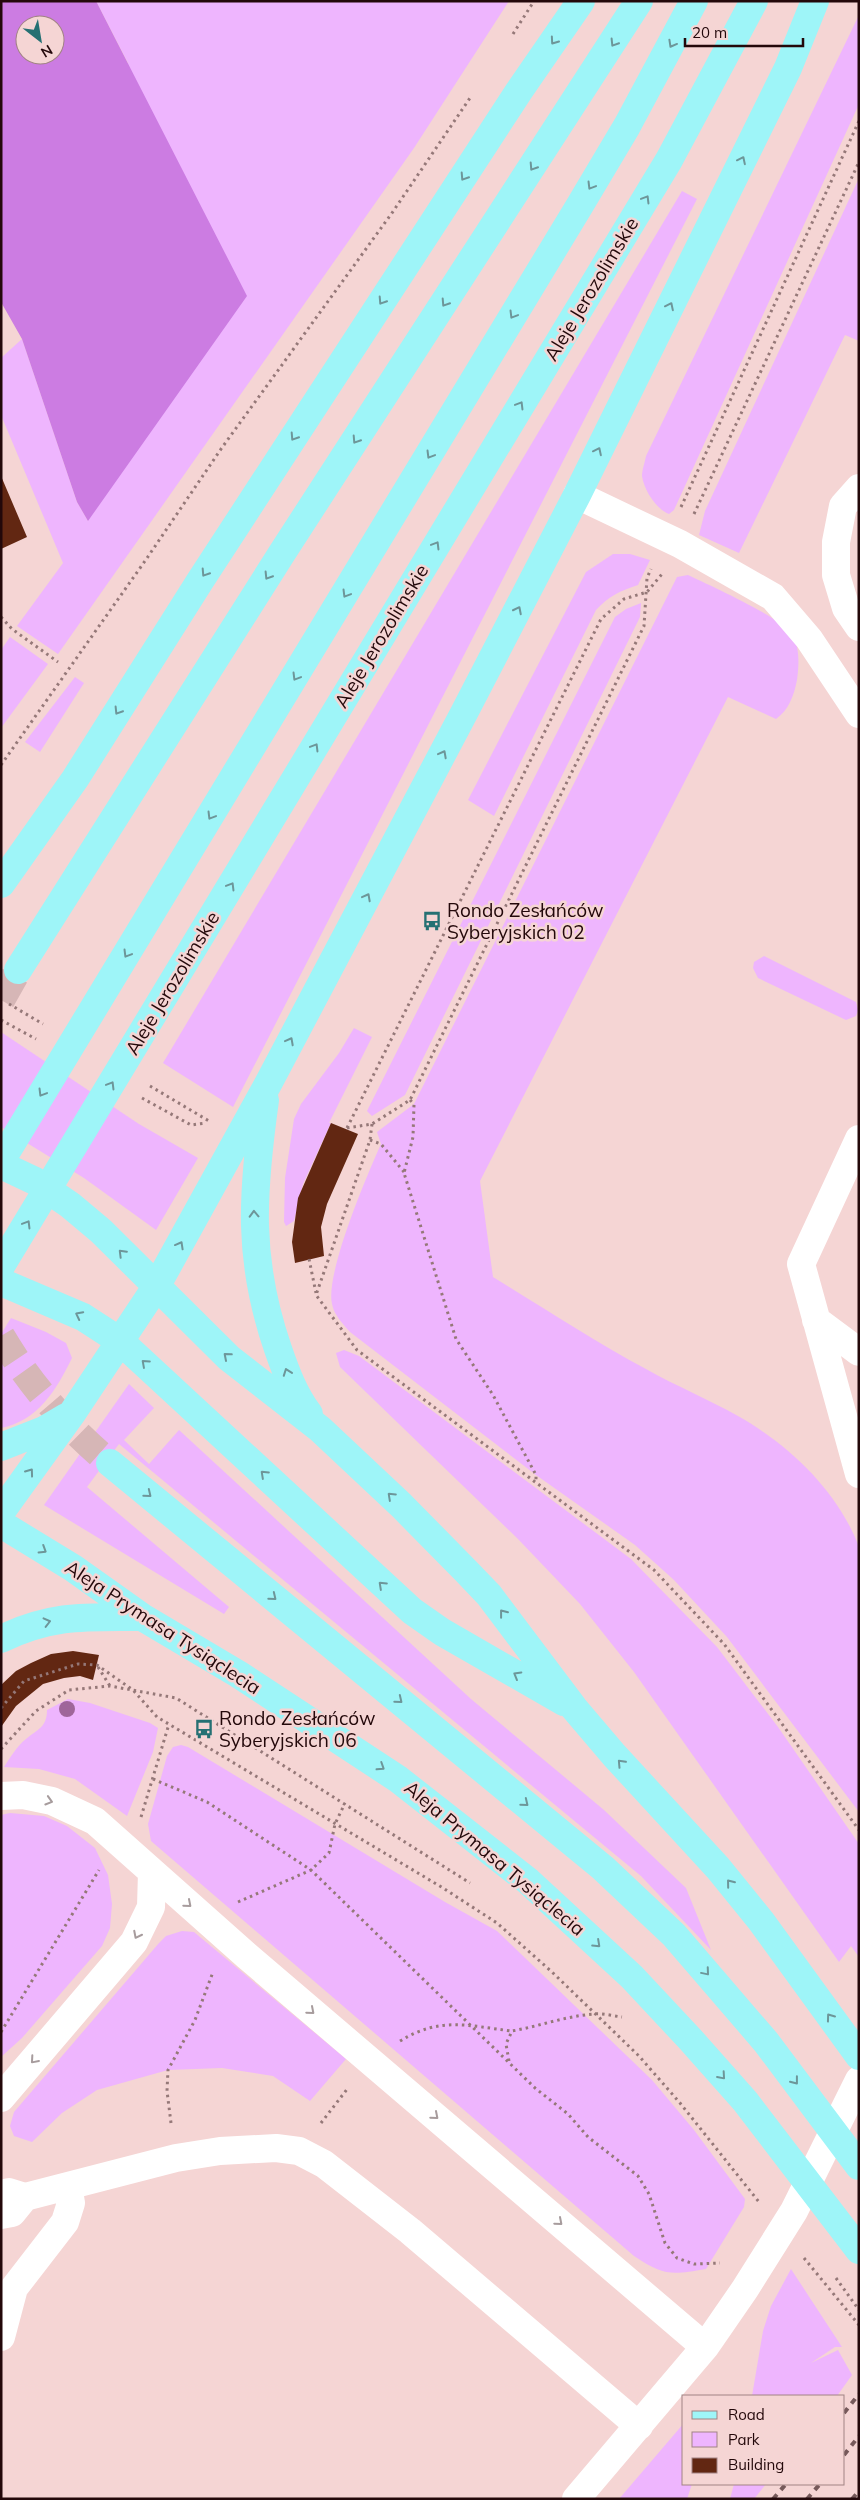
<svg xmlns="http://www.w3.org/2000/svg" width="860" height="2500" font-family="Mulish,sans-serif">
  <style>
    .green { fill: #eeb5fe }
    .forest { fill: #cc7ce2; fill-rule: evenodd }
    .building { fill: #622712 }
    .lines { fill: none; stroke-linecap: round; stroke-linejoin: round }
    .major-tunnel { stroke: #d6b6b6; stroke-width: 28; stroke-dasharray: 28 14; stroke-linecap: butt }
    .path { stroke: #957878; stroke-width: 3; stroke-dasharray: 2.5 4; stroke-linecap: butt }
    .minor { stroke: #fff; stroke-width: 28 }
    .major { stroke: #9ef5f8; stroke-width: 28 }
    .rail { stroke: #76595a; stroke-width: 4; stroke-dasharray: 6 6; stroke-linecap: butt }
    .tree { fill: #9f669a }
    .oneway { stroke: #6d9699 }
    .oneway2 { stroke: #a79c9d }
    .labels { text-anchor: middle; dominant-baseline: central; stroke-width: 5; stroke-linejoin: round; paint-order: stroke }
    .street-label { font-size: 19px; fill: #23080a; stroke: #f5d5d4 }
    .poi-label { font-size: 19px; fill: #23080a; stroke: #f5d5d4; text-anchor: start }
  </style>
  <rect width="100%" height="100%" fill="#f5d5d4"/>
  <path class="green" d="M96,1H509L414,148L58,654L17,626L63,563L1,415V358L22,339L77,502L88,521L128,63Z
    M859,15V104L674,510L669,514C656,509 644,490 642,476C642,470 645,462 646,456Z
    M859,178V341L845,335L739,553L699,535L705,511Z
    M682,191L697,199L233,1107L163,1063Z
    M613,554H630L650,560L638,585C620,591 609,596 596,610L494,816L468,800L586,572Z
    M688,575C707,584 782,618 792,634C800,646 799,666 797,680C794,695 789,710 776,719L728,697L480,1181L493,1277C544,1308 594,1341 646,1369C676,1386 708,1399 738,1416C789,1445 838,1491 859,1547V1812L727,1637L674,1580L635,1545L536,1475L350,1332C343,1324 334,1315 332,1304C325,1274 367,1175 381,1144L377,1132L414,1104L677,577Z
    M641,603L640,617L405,1095L372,1116L367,1111L615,617L626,609Z
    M10,637L48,664L1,728V650Z
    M75,677L84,683L40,752L25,742Z
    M764,956L856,1002L858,1010L856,1016L846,1020L758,978L753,968L754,962Z
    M354,1028L372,1037L329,1123H331L303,1184L294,1221L286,1226L284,1222L285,1178L294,1119L301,1104L339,1053Z
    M1,1032L139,1124L198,1158L156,1230L84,1178L1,1127Z
    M11,1318L46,1332L66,1343L72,1358C57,1389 38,1421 1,1428V1334Z
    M344,1350L359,1356L631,1559L717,1647L778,1727L859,1844V1957L851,1946L839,1962L634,1672L580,1604L518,1539L340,1367L336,1353Z
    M129,1384L154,1408L124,1440L149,1464L179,1430L471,1699L604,1810L686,1888L711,1950L641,1876L119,1444L87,1487L229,1607L224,1614L44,1505Z
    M68,1699L90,1703L150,1723L158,1728L153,1752L127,1816L75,1779L39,1769L4,1767C10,1758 17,1746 26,1739C38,1729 47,1727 47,1710Z
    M181,1745L188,1747L445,1902L497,1931L652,2080L694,2130L745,2199L744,2207L706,2269C671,2275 664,2276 634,2256L151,1841L148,1824L167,1756L173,1747Z
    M10,1813L44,1816L67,1826L95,1848L108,1875L112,1904L110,1928L102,1946L22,2038L1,2057V1815Z
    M182,1931L194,1932L346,2059L310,2101L273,2076L222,2068L168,2070L97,2090L62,2113L32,2142L14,2136L10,2126L14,2112L159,1943L166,1936Z
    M791,2269L842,2347H835L811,2363L838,2350L852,2375L837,2396H752L763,2331L771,2306Z
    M684,2423V2484H692L687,2499H619Z
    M734,2484H766L754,2499H730Z"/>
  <path class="forest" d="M1,1H96L247,296L88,521L77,502L22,339L1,302ZM25,25H55V55H25Z"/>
  <path class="building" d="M1,476L27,537L1,549Z
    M331,1123L358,1134L327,1204L321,1227L324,1256L295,1263L292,1242L298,1198Z
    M73,1651L99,1655L93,1680L80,1676L64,1678L43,1684L16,1706L1,1727V1685L16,1671L31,1663L51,1654Z"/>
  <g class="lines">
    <path class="major-tunnel" d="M1,1000L18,970
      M1,1336C30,1385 66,1426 110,1463"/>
    <path class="path" d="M513,34L534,1
      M681,507L859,121
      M694,514L859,162
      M1,617L12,629L58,662
      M1,765L145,561L221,449L392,213L470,98
      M9,1004L43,1024
      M1,1020L36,1039
      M150,1086L209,1121
      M142,1098L191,1125L206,1123
      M410,1100L414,1104L413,1137L404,1173L456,1339L493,1395L536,1475V1481
      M372,1124L370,1140L316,1295L357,1350L654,1570L724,1644L859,1830
      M347,1128L372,1124L410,1100L644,626L647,578L651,569
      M347,1128L601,619L624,599L647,592L662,574
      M370,1140L381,1144L404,1172
      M309,1259L316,1293
      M98,1667L110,1686
      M1,1708L24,1681L78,1664L97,1665L133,1690L157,1717L443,1888L497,1923L552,1972L639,2056L680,2103L759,2202
      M1,1749L36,1711L69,1690L110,1686L176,1698L470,1883
      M153,1779L207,1802L311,1870L535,2088L568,2114L588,2137L638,2176L649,2194L665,2243L677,2258L694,2264L720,2263
      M141,1817L169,1724
      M238,1902L311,1870L329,1853L335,1824L345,1803
      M1,2032L99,1870
      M400,2041C441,2016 468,2026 512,2031
      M509,2061L506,2044L512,2031C540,2026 566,2016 594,2014C603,2013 613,2016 622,2017
      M171,2123L167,2091L168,2070L195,2020L213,1972
      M321,2123L348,2088
      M804,2258L859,2325
      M836,2278L859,2310"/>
    <path class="minor" d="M859,488L843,506L836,542V575L846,608L859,627
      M577,495L680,544L773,597L809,639L859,714
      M859,1139L801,1264L859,1474
      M816,1320L859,1352
      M1,1796L23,1795L52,1801L95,1821L247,1956L705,2347
      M1,2098L134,1942L151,1907L152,1872
      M1,2194L9,2192L25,2197L176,2158L220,2151L276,2148L299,2151L324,2164L410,2231L639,2426
      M1,2215L12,2213L25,2197
      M1,2337L14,2288L65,2222L71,2203L68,2186
      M576,2499L705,2347L745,2289L794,2211L859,2080"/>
    <path class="major" d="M1,884L75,779L200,581L519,91L581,1
      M18,970L282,553L639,1
      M265,1100C252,1193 247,1259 278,1349C286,1372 294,1394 309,1414
      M1,1161L580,205L627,126L694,1
      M1,1165L35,1181L70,1205L101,1231L229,1358L320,1429L401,1505L466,1571L489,1595L574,1708L614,1755L718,1868L761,1921L859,2056
      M1,1266L669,160L754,1
      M1,1282L83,1317L120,1341L412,1611L442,1632L564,1702
      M1,1447L44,1430L66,1417
      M110,1463L603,1868L674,1935L766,2042L859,2166
      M1,1512L73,1412L156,1287L268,1084L464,713L577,495L788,68L815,1
      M1,1524L73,1568L142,1617L238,1674L398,1779L528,1881L632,1977L690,2039L745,2101L859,2250
      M1,1639C52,1614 88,1617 142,1617"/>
    <path class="rail" d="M844,2413L859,2394
      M844,2455L859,2436
      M773,2499L786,2484
      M807,2499L820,2484
      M852,2499L859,2491"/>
  </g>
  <circle class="tree" cx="67" cy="1709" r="8"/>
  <defs><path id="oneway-chevron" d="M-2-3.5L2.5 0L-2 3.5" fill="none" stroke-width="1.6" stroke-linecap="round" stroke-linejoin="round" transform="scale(1.25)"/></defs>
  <g class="oneway">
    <use href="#oneway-chevron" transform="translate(554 41) rotate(125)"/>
    <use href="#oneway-chevron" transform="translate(614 43) rotate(122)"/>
    <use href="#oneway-chevron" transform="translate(672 44) rotate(119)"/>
    <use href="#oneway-chevron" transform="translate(742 160) rotate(-64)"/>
    <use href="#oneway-chevron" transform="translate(533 167) rotate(123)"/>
    <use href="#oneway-chevron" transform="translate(464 177) rotate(123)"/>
    <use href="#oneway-chevron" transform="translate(591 186) rotate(121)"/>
    <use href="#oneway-chevron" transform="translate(646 199) rotate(-59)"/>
    <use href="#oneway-chevron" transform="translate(382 301) rotate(123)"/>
    <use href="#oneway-chevron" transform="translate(445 303) rotate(123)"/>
    <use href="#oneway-chevron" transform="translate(670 306) rotate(-64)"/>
    <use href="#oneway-chevron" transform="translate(513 315) rotate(121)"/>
    <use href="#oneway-chevron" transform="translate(520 405) rotate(-59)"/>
    <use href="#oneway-chevron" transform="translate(294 437) rotate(123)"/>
    <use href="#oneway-chevron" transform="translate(356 440) rotate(123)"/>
    <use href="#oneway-chevron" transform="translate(598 451) rotate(-64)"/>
    <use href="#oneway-chevron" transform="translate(430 455) rotate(121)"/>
    <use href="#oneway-chevron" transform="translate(436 545) rotate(-59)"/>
    <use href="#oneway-chevron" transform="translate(205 573) rotate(123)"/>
    <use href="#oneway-chevron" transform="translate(268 576) rotate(122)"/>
    <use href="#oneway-chevron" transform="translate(346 594) rotate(121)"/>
    <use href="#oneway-chevron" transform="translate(518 610) rotate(-63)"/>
    <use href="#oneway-chevron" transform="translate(296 677) rotate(121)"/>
    <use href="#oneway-chevron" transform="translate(118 711) rotate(122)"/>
    <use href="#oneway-chevron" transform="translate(315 747) rotate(-59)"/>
    <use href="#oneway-chevron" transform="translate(443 754) rotate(-62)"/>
    <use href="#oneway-chevron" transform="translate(211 816) rotate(121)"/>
    <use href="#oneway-chevron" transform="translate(231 886) rotate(-59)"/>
    <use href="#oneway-chevron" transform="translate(367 897) rotate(-62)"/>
    <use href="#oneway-chevron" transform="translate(127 954) rotate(121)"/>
    <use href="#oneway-chevron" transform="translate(290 1041) rotate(-62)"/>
    <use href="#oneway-chevron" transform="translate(111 1085) rotate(-59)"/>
    <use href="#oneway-chevron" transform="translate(42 1093) rotate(121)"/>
    <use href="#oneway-chevron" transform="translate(254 1214) rotate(-92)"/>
    <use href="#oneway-chevron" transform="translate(27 1224) rotate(-59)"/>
    <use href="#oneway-chevron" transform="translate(180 1245) rotate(-61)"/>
    <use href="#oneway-chevron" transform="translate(122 1253) rotate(-135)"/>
    <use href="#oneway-chevron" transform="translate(79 1315) rotate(-153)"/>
    <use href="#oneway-chevron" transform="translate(227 1356) rotate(-139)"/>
    <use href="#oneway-chevron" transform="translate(145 1363) rotate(-138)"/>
    <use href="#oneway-chevron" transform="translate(287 1372) rotate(-110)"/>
    <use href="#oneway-chevron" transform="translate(30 1472) rotate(-54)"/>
    <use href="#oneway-chevron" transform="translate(264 1474) rotate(-137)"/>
    <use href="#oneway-chevron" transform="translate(148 1494) rotate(39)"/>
    <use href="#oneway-chevron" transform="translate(391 1496) rotate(-137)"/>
    <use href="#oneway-chevron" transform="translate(43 1550) rotate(32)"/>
    <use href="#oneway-chevron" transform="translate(382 1585) rotate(-137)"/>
    <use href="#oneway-chevron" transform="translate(273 1597) rotate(39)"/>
    <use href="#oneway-chevron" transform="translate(503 1613) rotate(-128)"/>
    <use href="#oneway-chevron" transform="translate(47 1622) rotate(-14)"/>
    <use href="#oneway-chevron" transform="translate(517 1675) rotate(-150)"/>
    <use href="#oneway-chevron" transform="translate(399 1700) rotate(39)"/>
    <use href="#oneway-chevron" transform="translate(621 1763) rotate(-133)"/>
    <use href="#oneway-chevron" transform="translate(381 1767) rotate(33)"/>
    <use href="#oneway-chevron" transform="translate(525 1803) rotate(39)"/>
    <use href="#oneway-chevron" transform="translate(730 1883) rotate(-129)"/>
    <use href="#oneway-chevron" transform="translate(597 1944) rotate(43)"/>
    <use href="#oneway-chevron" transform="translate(706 1972) rotate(50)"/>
    <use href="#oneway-chevron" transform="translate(830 2017) rotate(-126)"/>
    <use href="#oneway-chevron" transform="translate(722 2076) rotate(49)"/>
    <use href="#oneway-chevron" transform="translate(795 2081) rotate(52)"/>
  </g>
  <g class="oneway2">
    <use href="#oneway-chevron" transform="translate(49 1801) rotate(17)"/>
    <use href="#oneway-chevron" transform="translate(188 1904) rotate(41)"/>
    <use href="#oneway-chevron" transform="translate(137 1935) rotate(117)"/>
    <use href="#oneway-chevron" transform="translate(311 2011) rotate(41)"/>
    <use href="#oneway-chevron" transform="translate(34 2060) rotate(131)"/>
    <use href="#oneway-chevron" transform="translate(435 2116) rotate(41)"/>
    <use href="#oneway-chevron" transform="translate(559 2222) rotate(41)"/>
  </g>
  <defs>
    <symbol id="bus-bare" viewBox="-9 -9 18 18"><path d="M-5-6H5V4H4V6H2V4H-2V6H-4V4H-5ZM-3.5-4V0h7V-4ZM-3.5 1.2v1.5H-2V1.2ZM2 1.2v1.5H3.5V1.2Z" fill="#257073" stroke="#f5d5d4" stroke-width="2.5" paint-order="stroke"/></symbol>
  </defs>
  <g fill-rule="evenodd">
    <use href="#bus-bare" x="418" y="907" width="28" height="28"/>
    <use href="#bus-bare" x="190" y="1715" width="28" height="28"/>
  </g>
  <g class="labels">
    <g class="street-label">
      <text transform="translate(591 289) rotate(-59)">Aleje Jerozolimskie</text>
      <text transform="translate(381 636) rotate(-59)">Aleje Jerozolimskie</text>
      <text transform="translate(172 983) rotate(-59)">Aleje Jerozolimskie</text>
      <text transform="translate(163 1627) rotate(33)">Aleja Prymasa Tysiąclecia</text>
      <text transform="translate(495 1858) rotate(40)">Aleja Prymasa Tysiąclecia</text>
    </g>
    <g class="poi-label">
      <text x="447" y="910">Rondo Zesłańców<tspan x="447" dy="22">Syberyjskich 02</tspan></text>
      <text x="219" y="1718">Rondo Zesłańców<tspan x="219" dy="22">Syberyjskich 06</tspan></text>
    </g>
  </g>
  <rect width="860" height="2500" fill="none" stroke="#23080a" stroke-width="5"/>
  <rect x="682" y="2395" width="162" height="90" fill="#f5d5d4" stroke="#a18383"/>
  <rect x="692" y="2411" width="25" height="8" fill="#9ef5f8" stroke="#a18383"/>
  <text x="728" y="2420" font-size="15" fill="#23080a">Road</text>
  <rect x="692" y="2432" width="25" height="15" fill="#eeb5fe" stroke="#a18383"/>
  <text x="728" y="2445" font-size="15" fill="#23080a">Park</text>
  <rect x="692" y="2458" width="25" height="15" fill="#622712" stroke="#a18383"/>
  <text x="728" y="2470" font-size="15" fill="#23080a">Building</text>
  <g transform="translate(40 40) rotate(149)"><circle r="24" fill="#f5d5d4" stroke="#a18383"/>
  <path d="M0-4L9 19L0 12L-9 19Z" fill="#257073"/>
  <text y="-8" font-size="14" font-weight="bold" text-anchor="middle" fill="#23080a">N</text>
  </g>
  <path d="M685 38v8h118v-8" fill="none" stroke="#23080a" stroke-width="2.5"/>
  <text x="692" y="38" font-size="15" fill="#23080a" stroke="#f5d5d4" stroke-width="4" paint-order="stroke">20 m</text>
</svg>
